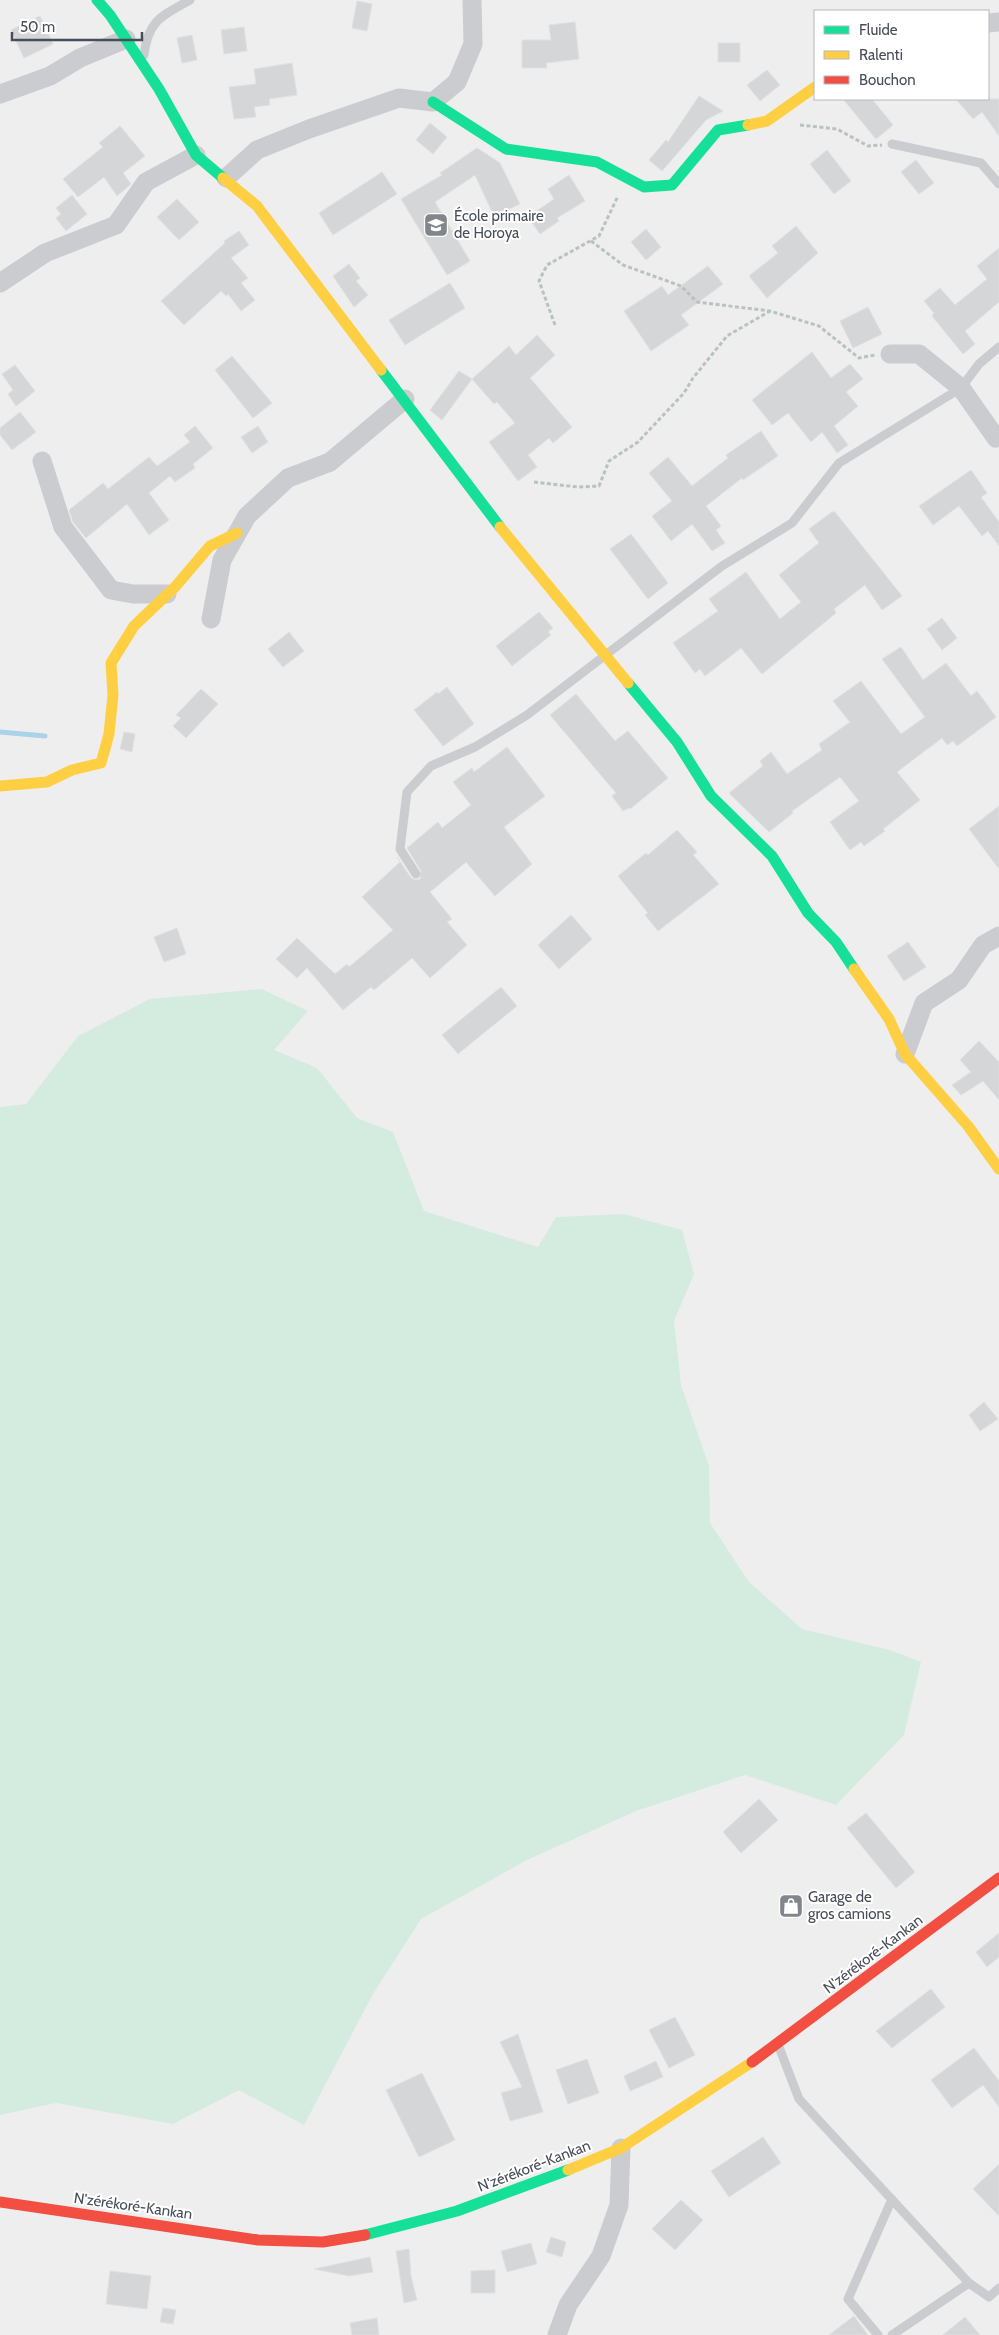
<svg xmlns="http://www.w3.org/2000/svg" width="999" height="2335" font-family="Cabin,sans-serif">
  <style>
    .green { fill: #d4ece0 }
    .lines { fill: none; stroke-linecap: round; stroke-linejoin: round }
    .stream { stroke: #abd3e7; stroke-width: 5 }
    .building { fill: #d5d6d8; stroke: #dfe0e1 }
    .path { stroke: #b8c2c0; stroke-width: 3; stroke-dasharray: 4 2.5; stroke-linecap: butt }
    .lane { stroke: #cacccf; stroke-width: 9 }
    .street { stroke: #cacccf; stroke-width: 19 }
    .fast { stroke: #16e098; stroke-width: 11 }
    .slow { stroke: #ffcf43; stroke-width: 11 }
    .jam { stroke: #f24e42; stroke-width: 11 }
    .labels { text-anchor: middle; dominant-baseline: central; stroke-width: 4; stroke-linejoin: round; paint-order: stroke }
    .poi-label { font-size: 15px; fill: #474e59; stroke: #fff; text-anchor: start }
    .street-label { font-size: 15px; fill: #474e59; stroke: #fff }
  </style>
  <rect width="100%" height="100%" fill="#eee"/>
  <path class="green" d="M262,989L308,1011L274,1050L317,1068L357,1118L393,1132L424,1211L538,1247L556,1217L624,1214L682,1230L694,1274L674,1321L681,1385L709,1466L710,1523L749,1582L802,1629L890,1650L921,1662L904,1735L836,1805L745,1775L636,1811L527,1860L421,1919L373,1994L304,2125L239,2090L173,2124L56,2103L0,2115V1107L26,1104L78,1036L150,999Z"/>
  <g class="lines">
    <path class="stream" d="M0,732L45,736"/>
  </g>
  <path class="building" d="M357,1L372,4L367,31L352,28Z
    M40,16L53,44L24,58L11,30Z
    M575,22L579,59L546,63L547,68H522V40H551L549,25Z
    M244,27L247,51L224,54L221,30Z
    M192,35L197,60L182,63L177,38Z
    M718,43H740V62H718Z
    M292,63L297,95L269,99L270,105L254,107L256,117L234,119L229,87L256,84L254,69Z
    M767,70L780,85L760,101L747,85Z
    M699,96L723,111L706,120L662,171L649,160L666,140L668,142Z
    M843,99H872L893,125L876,139Z
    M956,99H999V136L982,112L973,119Z
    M430,123L447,137L433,154L416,140Z
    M120,126L145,156L123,173L131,184L117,196L104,177L78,197L63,179L103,147L99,143Z
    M477,148L500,163L520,204L494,216L475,175L435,202L470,261L447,275L401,199L442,175L440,173Z
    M827,150L851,181L834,194L810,164Z
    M916,160L934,183L919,194L901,172Z
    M382,172L397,194L333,235L319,213Z
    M569,175L585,201L557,218L559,221L540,234L528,217L554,199L548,189Z
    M72,195L87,214L66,231L56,218L61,214L56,208Z
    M177,199L199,222L179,240L157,217Z
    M796,226L818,253L767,298L749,276L778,253L772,246Z
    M646,229L661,247L646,260L631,242Z
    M239,231L249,245L231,258L248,278L241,283L255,300L241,311L228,294L226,296L221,291L184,325L161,301L225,243L224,241Z
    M999,248V302L965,331L975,344L963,354L932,316L934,313L924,301L940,288L955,305L987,279L977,266Z
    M349,264L360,278L356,281L368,295L354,307L333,276Z
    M708,266L723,284L681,315L689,325L651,351L624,311L662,286L668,295Z
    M450,283L465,308L405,345L389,320Z
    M868,307L882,334L853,348L840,321Z
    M537,335L555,355L530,378L572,427L553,443L549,438L528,455L537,467L518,481L489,442L515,423L497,402L494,404L472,379L509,346L516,355Z
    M812,352L831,378L850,364L863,379L846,392L858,406L834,426L848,445L837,453L822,432L811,442L788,413L772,425L752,400Z
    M232,356L272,403L253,418L215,370Z
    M15,365L35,391L16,406L8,394L13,390L2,374Z
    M459,371L472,379L442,420L430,410Z
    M20,412L36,432L12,450L0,435V428Z
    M195,426L213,448L193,464L195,468L175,482L170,476L149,493L169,520L149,535L127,504L86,538L73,522L69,510L103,483L108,489L149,457L157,466L190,442L184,435Z
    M258,426L268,442L252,453L241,437Z
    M761,431L778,456L743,480L742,478L706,506L721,526L716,530L725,543L712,551L692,524L671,541L652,516L672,501L649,473L668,457L692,486L728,458L726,455Z
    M971,470L987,493L981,497L999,522V546L988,531L982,536L959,506L933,525L919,506Z
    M832,512H835L902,596L882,610L865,585L834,609L836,613L762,674L741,648L705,676L700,669L695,673L673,643L718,611L709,599L746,572L780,619L801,602L779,575L819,543L809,529Z
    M631,534L668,583L648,599L610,549Z
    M539,612L553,628L548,632L551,635L512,666L496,646Z
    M942,618L957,638L942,650L927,629Z
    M289,632L304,651L283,667L268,649Z
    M901,647L923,680L946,663L971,696L977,691L996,717L957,746L953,741L947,745L942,738L897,772L920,800L883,829L885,831L864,846L861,842L850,850L830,822L859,801L840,777L792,811L793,813L769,832L729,793L763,766L760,761L771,752L787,774L822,750L819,744L850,722L833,701L861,681L901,734L925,717L882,659Z
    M447,687L474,724L443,746L414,710L437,692L438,694Z
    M201,689L218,704L186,738L173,726L181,718L176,715Z
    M576,694L615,741L628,731L668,778L630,809L629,808L623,811L612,796L616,793L550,715Z
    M124,732L135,734L132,752L120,749Z
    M507,747L545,796L504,827L532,864L495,896L466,862L430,892L452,919L447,922L467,945L430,978L412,958L374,990L371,987L343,1010L307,968L297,978L276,959L297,938L335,974L347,964L349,967L393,930L362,897L400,862L397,857L411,878L416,880L420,879L421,871L407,848L438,822L442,828L471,805L453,782L472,768L474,772Z
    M999,806V869L969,829Z
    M677,830L697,852L693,855L719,884L658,931L645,915L648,913L618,876L646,853L648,855Z
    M571,915L592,939L559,969L538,945Z
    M177,928L186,954L164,962L154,937Z
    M908,942L926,967L904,981L887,956Z
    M501,987L517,1006L458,1054L442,1035Z
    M979,1041L999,1062V1100L983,1081L961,1095L952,1085L971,1072L960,1060Z
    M984,1402L998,1419L980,1431L969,1415Z
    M759,1799L778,1820L741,1853L723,1832Z
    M866,1813L915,1872L896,1888L847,1828Z
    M999,1933V1957L987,1967L976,1952Z
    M931,1989L945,2007L892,2048L876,2031Z
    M675,2017L695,2055L669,2068L649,2030Z
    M518,2034L543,2112L510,2121L501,2093L522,2087L500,2042Z
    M974,2048L999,2081V2107L983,2085L952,2108L931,2080Z
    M587,2059L599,2093L568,2104L556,2070Z
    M656,2061L663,2077L630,2091L624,2076Z
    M422,2073L455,2140L419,2157L386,2090Z
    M763,2137L781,2163L729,2197L711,2171Z
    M999,2164V2216L973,2189Z
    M681,2200L703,2220L675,2250L652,2229Z
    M551,2237L566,2242L562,2257L546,2252Z
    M531,2243L537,2264L507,2272L501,2251Z
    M409,2249L411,2276L417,2300L404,2303L396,2251Z
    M370,2257L373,2272L349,2276L314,2269Z
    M495,2270V2293H471V2271Z
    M110,2271L151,2276L147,2309L106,2304Z
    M163,2308L176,2310L173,2324L160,2322Z
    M854,2316L868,2335H829Z
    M965,2317L980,2335H943Z
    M377,2318L379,2335H352L350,2323Z"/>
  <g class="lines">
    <path class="path" d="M800,125L837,129L868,146L882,145
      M591,241L623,265L681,286L697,302L770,311L819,326L859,358L875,355
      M555,325L539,281L547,265L599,236L618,196
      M534,482L578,487L599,486L609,461L638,442L684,393L693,378L727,336L770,311"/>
    <path class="lane" d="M144,55C148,20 162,16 190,0
      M892,144L981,163L999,184
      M416,874L400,849L407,792L431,766L475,747L527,715L722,566L792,523L839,463L961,388L979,364L999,347
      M779,2047L799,2099L969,2283L989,2297L999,2288
      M878,2335L848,2299L892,2199
      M892,2335L969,2283"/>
    <path class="street" d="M988,23L999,22
      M0,94L50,76L80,58L126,39
      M226,178L257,150L309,129L399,98L433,102L457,82L473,44L472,0
      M0,283L45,253L116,225L146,182L196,155
      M890,354H919L961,388L996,438L999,437
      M42,461L63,527L111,590L133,594H167
      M211,619L222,560L247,516L288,478L330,462L405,399
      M905,1054L924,1003L959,980L983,945L999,936
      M557,2335L568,2305L601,2256L619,2205L621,2148"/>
    <path class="fast" d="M97,0L110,15L159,89L196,155L223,178
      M433,102L506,149L597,162L644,187L672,185L718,130L748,125
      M381,370L500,527
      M628,683L677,742L711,796L772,856L808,913L836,942L854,969
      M365,2235L457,2211L568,2170"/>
    <path class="slow" d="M748,125L767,121L815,87
      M223,178L257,206L381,370
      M500,527L628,683
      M0,786L47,782L72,770L101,763L109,734L113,695L111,663L134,626L175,587L210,546L237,533
      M854,969L889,1019L905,1054L968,1126L999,1169
      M568,2170L621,2148L752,2062"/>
    <path class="jam" d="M752,2062L999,1878
      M0,2202L258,2240L323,2242L365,2235"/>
  </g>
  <defs>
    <symbol id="school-square" viewBox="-11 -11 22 22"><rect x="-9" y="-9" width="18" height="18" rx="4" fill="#81868d" stroke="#fff"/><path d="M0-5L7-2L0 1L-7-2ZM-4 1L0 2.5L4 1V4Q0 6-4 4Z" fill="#fff"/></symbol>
    <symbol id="shop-square" viewBox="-11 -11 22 22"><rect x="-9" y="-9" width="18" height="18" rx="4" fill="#81868d" stroke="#fff"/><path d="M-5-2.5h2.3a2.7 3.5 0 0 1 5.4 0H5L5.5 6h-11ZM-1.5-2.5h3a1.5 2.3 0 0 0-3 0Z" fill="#fff"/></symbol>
  </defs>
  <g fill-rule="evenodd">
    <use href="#school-square" x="422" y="211" width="28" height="28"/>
    <use href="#shop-square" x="777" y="1892" width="28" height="28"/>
  </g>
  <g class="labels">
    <g class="poi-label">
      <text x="454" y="216">École primaire<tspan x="454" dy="17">de Horoya</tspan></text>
      <text x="808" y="1897">Garage de<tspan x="808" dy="17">gros camions</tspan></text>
    </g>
    <g class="street-label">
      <text transform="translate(873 1954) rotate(-37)">N'zérékoré-Kankan</text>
      <text transform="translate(534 2166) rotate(-21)">N'zérékoré-Kankan</text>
      <text transform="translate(133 2206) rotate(8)">N'zérékoré-Kankan</text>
    </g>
  </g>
  <rect x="814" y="10" width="175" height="90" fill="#ffffff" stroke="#b5b8bd"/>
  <rect x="824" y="26" width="25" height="8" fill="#16e098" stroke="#b5b8bd"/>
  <text x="859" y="35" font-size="15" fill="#474e59">Fluide</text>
  <rect x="824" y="51" width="25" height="8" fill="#ffcf43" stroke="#b5b8bd"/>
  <text x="859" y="60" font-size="15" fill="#474e59">Ralenti</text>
  <rect x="824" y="76" width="25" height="8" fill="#f24e42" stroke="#b5b8bd"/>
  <text x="859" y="85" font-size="15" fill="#474e59">Bouchon</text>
  <path d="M12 32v8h130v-8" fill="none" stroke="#474e59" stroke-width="2.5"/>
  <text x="20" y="32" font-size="15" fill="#474e59" stroke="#ffffff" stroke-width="4" paint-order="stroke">50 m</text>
</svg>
